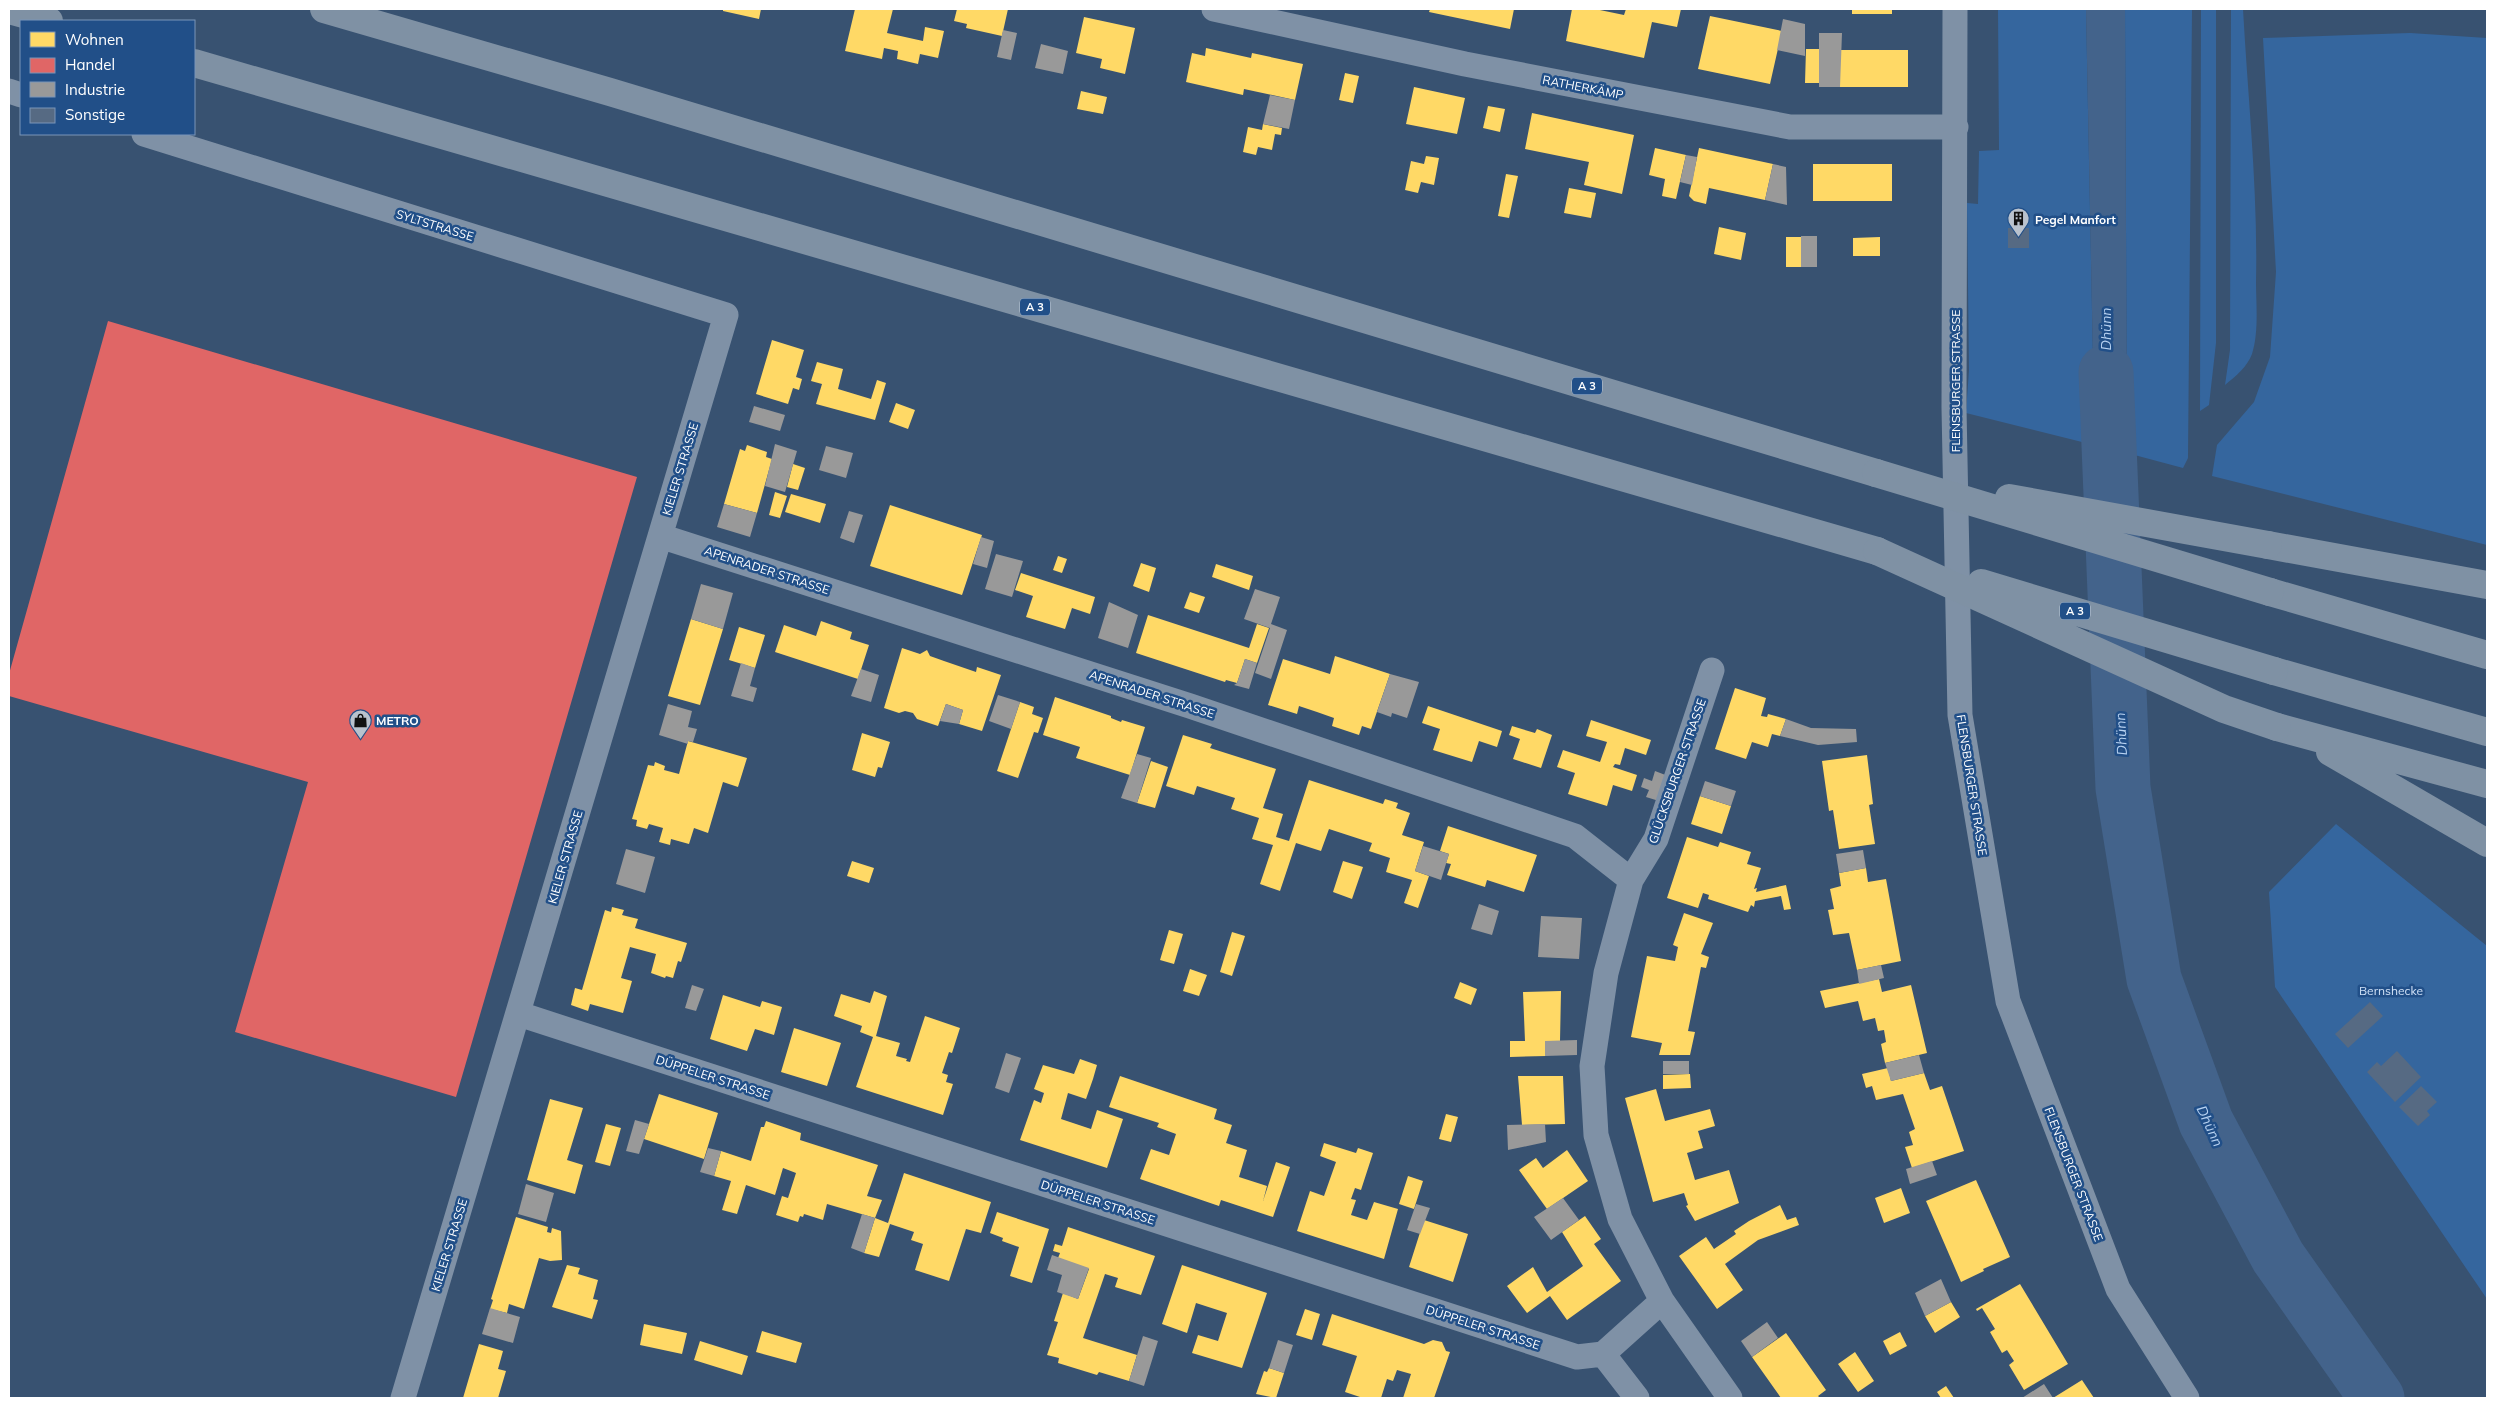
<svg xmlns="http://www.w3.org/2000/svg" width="2496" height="1407" font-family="Mulish,sans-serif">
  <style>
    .green { fill: #35669e }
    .water { fill: #43638b }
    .homes { fill: #ffd966 }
    .shops { fill: #e06666 }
    .industry { fill: #999 }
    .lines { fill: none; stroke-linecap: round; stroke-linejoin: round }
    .river { stroke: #43638b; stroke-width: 55 }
    .building { fill: #566a83 }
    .minor { stroke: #7f91a6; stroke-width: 25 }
    .motorway { stroke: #7f91a4; stroke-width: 28 }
    .motorway-bridge { stroke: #7f91a4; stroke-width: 28 }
    .labels { text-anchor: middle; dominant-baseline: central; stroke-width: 5; stroke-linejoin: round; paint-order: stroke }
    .shield { fill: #214f88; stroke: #bccadb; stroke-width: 1 }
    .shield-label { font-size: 11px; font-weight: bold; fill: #fff }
    .street-label { font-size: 12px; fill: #fff; stroke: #214f88 }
    .poi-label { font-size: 12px; font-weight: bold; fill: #fff; stroke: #214f88; text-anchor: start }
    .park-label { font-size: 12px; fill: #d1e2f7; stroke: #214f88 }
    .water-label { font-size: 14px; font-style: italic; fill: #b8d2f1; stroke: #214f88 }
  </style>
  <rect width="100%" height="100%" fill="#385271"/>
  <path class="green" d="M1998,9H2086L2093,361L2090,444L1966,413L1969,370L1967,203L1978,204L1979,151L1999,150Z
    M2125,9H2192L2188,458L2183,468L2127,453Z
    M2201,9H2216V343L2209,405L2200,411Z
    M2231,9H2243C2248,100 2258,191 2256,282C2256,304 2259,332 2252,354C2247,367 2236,376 2225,385L2230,350Z
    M2410,33L2487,38V545L2212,476L2217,445L2254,402L2270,357L2276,272L2263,38Z
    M2336,824L2487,946V1299L2275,987L2269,892Z"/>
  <path class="water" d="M2086,9H2125L2127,453L2090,444L2093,361Z"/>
  <path class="homes" d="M723,9H761L759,19L723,11Z
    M855,9H893L887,33L923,41L925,27L944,31L938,58L920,54L918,64L897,59L898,51L884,48L882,59L845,51Z
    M957,9H1008L1002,36L966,28L967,24L954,21Z
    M1430,9H1514L1510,29L1429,12Z
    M1572,9H1595L1624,15L1626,9H1681L1677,27L1652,22L1644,58L1566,41Z
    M1852,9H1892V14H1852Z
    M1710,16L1782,31L1770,84L1698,69Z
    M1084,17L1135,28L1125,74L1100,68L1102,59L1076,53Z
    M1206,48L1251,58L1252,53L1303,64L1295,100L1244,89L1243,95L1186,82L1192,53L1205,56Z
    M1806,49H1819V83H1805Z
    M1840,50H1908V87H1840Z
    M1345,73L1359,76L1353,103L1339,100Z
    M1414,87L1465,98L1457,134L1406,124Z
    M1081,91L1107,97L1103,114L1077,109Z
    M1488,106L1505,109L1500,132L1483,128Z
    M1532,113L1634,135L1622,194L1584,185L1589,162L1525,149Z
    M1263,124L1282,128L1281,135L1275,134L1272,150L1258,147L1256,155L1243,152L1248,127L1262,130Z
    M1655,148L1686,155L1676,199L1662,196L1665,179L1649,175Z
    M1699,148L1773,164L1765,200L1709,188L1706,204L1694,201L1689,196Z
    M1426,156L1439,158L1434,185L1421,182L1418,193L1405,190L1411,161L1424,164Z
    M1813,164H1892V201H1813Z
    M1506,174L1518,176L1509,218L1498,216Z
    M1569,188L1596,193L1591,218L1564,213Z
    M1719,227L1746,233L1741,260L1714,254Z
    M1786,237H1801V267H1786Z
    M1880,237V256H1853V238Z
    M772,340L804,350L796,377L802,379L799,390L793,388L788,404L756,394Z
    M817,362L843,369L838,389L871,399L877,380L886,383L875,420L816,404L822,384L811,381Z
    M896,403L915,410L908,429L889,422Z
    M747,445L767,452L766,457L772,459L757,513L724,504L740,449L745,451Z
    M793,464L805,468L798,490L787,487Z
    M775,492L787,496L780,518L769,515Z
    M791,494L826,504L820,523L785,512Z
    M890,505L982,535L962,595L870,566Z
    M1058,556L1067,559L1062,573L1053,570Z
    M1141,563L1156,568L1149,592L1133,586Z
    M1216,564L1253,576L1249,590L1212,577Z
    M1021,573L1095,597L1090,614L1072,608L1065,629L1026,617L1033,596L1015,590Z
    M1190,592L1205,597L1199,613L1184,608Z
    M1148,615L1249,648L1257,624L1269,628L1257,663L1245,659L1237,683L1226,680L1225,682L1136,653Z
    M691,619L723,629L700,705L668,696Z
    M821,621L852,632L850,639L869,645L858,679L775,652L784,625L816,636Z
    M739,627L765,635L755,668L729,660Z
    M902,648L920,654L927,650L930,656L944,661L976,672L977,667L1001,675L982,731L959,724L963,710L946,704L938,726L917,719L913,713L905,711L899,713L884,708Z
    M1335,656L1390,674L1371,729L1362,726L1359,735L1332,726L1334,718L1317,712L1299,706L1297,714L1268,705L1283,659L1330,674Z
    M1735,688L1766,698L1761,716L1767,717L1768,714L1786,719L1780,736L1772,734L1768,747L1752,742L1746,759L1715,749Z
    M1055,697L1111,716V718L1121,722L1122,720L1145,727L1130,775L1076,758L1080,747L1043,735Z
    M1020,702L1034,707L1032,714L1043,718L1038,733L1034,732L1018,778L997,771Z
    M1428,706L1502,731L1497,747L1479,741L1472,762L1433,750L1440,729L1422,723Z
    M1591,720L1651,740L1646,755L1625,748L1620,765L1615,764L1613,767L1637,775L1632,791L1613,785L1607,806L1568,794L1575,773L1557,767L1563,750L1600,762L1607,742L1586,736Z
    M1512,726L1535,733L1537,729L1552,735L1541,768L1513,759L1520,739L1509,735Z
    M862,733L890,742L882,768L878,767L875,777L852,770Z
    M1183,735L1212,744L1210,748L1276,769L1263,808L1283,814L1276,837L1289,841L1309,780L1383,804L1385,799L1398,803L1396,808L1410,813L1402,835L1424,842L1415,871L1429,876L1418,908L1404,903L1412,880L1386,872L1390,858L1369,851L1372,843L1329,829L1321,851L1296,843L1280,891L1260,884L1273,845L1252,839L1259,818L1231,809L1235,798L1197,786L1194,795L1166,786Z
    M688,741L747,758L738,787L723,782L708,833L694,828L689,844L671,839L670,845L659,842L663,828L649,824L647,829L636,826L637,820L632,819L648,765L654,766L655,762L665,766L664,770L679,774Z
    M1867,755L1873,804L1869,805L1875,844L1839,849L1833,810L1829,811L1822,761Z
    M1151,761L1168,767L1155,808L1137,803Z
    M1700,796L1731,806L1722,834L1691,824Z
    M1448,826L1537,855L1524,892L1487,880L1485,887L1447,875L1451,864L1446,863L1449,854L1440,851Z
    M1687,837L1718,847L1720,842L1751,852L1747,864L1761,868L1754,889L1757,888L1756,892L1786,885L1791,909L1784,910L1781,896L1755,901L1754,907L1751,905L1748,912L1708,899L1709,895L1703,893L1698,908L1667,898Z
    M852,861L874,868L869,883L847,876Z
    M1343,861L1363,867L1352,899L1333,892Z
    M1866,868L1868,882L1886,879L1901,961L1857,970L1849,933L1833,935L1828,910L1834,909L1830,889L1841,886L1839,873Z
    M612,907L624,910L622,915L638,919L635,928L687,943L681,962L678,961L673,978L666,976L665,978L651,973L656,954L630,947L621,978L632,981L623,1013L590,1004L588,1011L571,1005L575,988L582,990L605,910L611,912Z
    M1684,913L1713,923L1701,954L1709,957L1706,968L1701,967L1688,1031L1695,1032L1690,1055H1659L1662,1043L1631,1037L1647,956L1675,961L1678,947L1673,945Z
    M1169,930L1183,934L1174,964L1160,960Z
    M1232,932L1245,936L1232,976L1220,972Z
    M1190,969L1207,975L1199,996L1183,991Z
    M1879,979L1882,992L1911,985L1927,1053L1885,1063L1881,1044L1886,1042L1884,1030L1878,1031L1875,1018L1863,1021L1858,1001L1825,1008L1820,991Z
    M1460,982L1477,989L1471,1005L1454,998Z
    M874,991L887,996L876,1036L900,1043L896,1056L907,1059L906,1061L910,1062L925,1016L960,1028L952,1053L949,1052L942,1073L948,1075L946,1082L953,1084L943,1115L856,1087L873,1037L860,1032L862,1026L834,1016L841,994L870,1003Z
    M1561,991L1560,1041H1545L1546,1056L1510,1057V1041H1525L1523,992Z
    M723,995L760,1007L762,1001L782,1007L774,1035L755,1029L747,1051L710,1039Z
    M794,1028L841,1043L827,1086L781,1072Z
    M1080,1059L1097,1065L1093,1079L1086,1099L1068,1093L1061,1119L1091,1129L1097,1110L1123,1119L1107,1168L1020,1140L1034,1100L1041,1103L1044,1093L1034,1089L1043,1065L1074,1074Z
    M1888,1068L1891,1081L1924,1073L1930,1090L1942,1086L1964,1151L1912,1168L1905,1147L1913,1145L1909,1132L1915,1129L1903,1094L1876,1100L1872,1086L1866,1088L1862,1074Z
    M1690,1074L1691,1088L1663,1089V1075Z
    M1120,1076L1217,1109L1214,1119L1232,1125L1226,1143L1247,1150L1239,1177L1267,1186L1263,1201L1276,1162L1290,1167L1273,1217L1221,1200L1219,1206L1140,1179L1151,1149L1169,1155L1176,1134L1157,1127L1159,1123L1109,1107Z
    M1518,1076H1563L1565,1124L1522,1125Z
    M1656,1089L1665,1121L1710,1109L1715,1126L1698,1131L1703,1148L1687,1153L1695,1180L1729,1170L1739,1203L1695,1221L1686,1206L1688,1205L1684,1193L1653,1202L1625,1098Z
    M659,1094L718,1113L704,1159L644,1139Z
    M550,1099L583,1108L567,1160L583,1165L575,1194L527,1180Z
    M1446,1114L1458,1117L1451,1142L1439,1139Z
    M766,1121L801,1133L800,1140L878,1165L867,1196L882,1200L875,1218L888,1223L904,1173L991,1202L981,1233L966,1229L949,1281L915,1270L923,1244L911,1240L914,1232L890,1224L879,1257L864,1253L875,1218L827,1204L823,1220L804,1214L803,1217L800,1216L798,1222L776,1215L782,1196L788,1198L796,1173L783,1168L775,1195L746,1185L737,1214L722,1210L731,1181L714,1176L721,1151L751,1161L761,1127H764Z
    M606,1124L621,1128L610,1166L595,1162Z
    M1324,1143L1356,1153L1358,1148L1373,1153L1361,1190L1355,1188L1351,1199L1356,1200L1351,1215L1367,1220L1374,1202L1398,1209L1384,1259L1297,1231L1310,1191L1324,1196L1336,1162L1320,1156Z
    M1567,1150L1588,1181L1547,1209L1519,1170L1536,1158L1543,1168Z
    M1408,1176L1423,1181L1414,1209L1399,1204Z
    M1976,1180L2010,1257L1983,1269L1984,1271L1961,1282L1926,1201Z
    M1901,1188L1910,1213L1884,1223L1875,1198Z
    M1780,1205L1787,1220L1796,1217L1799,1225L1758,1240L1725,1264L1743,1290L1717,1309L1679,1256L1706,1237L1714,1249L1736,1234L1734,1231L1749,1221Z
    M997,1212L1049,1229L1032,1283L1010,1276L1019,1247L1002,1241L1003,1238L990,1233Z
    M1585,1216L1601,1239L1594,1244L1621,1281L1567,1320L1550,1296L1527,1313L1507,1286L1533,1267L1547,1292L1583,1266L1562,1232Z
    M516,1217L548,1227L547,1232L551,1233L552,1228L561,1231L562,1260L550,1261L539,1258L524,1309L509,1304L507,1313L490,1309L493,1300L491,1299Z
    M1424,1220L1468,1234L1453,1282L1409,1267Z
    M1068,1227L1155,1256L1141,1295L1115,1287L1118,1278L1105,1274L1083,1338L1137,1355L1129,1381L1099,1372L1097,1375L1058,1363L1059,1358L1047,1355L1058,1322L1054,1321L1063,1293L1078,1299L1089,1269L1058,1258L1060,1253L1053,1251L1055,1244L1062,1246Z
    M567,1265L580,1268L578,1274L598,1280L593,1299L598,1300L592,1319L552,1307Z
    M1182,1265L1267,1293L1242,1368L1192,1353L1198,1335L1218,1341L1227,1313L1196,1303L1187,1333L1162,1324Z
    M2020,1284L2068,1364L2024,1390L2009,1365L2014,1361L2007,1350L2002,1353L1990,1332L1995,1329L1982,1308L1977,1311L1976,1309Z
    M1951,1302L1960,1317L1935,1333L1925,1316Z
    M1305,1309L1320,1314L1312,1340L1296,1335Z
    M1332,1314L1424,1344L1433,1340L1442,1342L1446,1351L1450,1352L1434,1398H1403L1411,1374L1397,1370L1393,1381L1387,1379L1381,1398H1363L1345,1392L1357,1356L1322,1345Z
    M644,1324L687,1333L682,1354L640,1345Z
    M762,1331L802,1343L796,1363L756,1352Z
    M1900,1332L1907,1346L1890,1355L1883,1341Z
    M1786,1333L1826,1390L1818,1396L1820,1398H1781L1752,1357Z
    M700,1341L748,1356L742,1375L694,1360Z
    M479,1344L503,1351L498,1369L506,1371L498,1398H463Z
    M1855,1352L1874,1381L1858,1392L1838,1364Z
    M1269,1368L1284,1373L1276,1398L1256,1394L1264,1371L1267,1372Z
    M2082,1380L2094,1398H2053Z
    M1946,1386L1954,1398H1941L1937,1392Z"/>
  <path class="shops" d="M108,321L637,477L456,1097L235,1032L308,782L9,696V674Z"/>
  <path class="industry" d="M1783,19L1805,24V56L1777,50Z
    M1003,30L1017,33L1011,60L997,57Z
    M1819,33H1842L1840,87H1819Z
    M1041,44L1068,51L1063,74L1035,68Z
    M1270,95L1295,100L1289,129L1263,124Z
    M1686,155L1697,157L1692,185L1680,182Z
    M1773,164L1786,167L1787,205L1765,200Z
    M1801,236H1817V267H1801Z
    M754,406L785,415L780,431L749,422Z
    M775,444L797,451L785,492L765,486Z
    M826,446L853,453L846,478L819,470Z
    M724,504L757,513L750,537L717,527Z
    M849,511L863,515L854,543L840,538Z
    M981,537L994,541L987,568L973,564Z
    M996,554L1023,561L1012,597L985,589Z
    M701,584L733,593L723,629L691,619Z
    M1255,589L1280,597L1271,624L1287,630L1271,679L1255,673L1270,628L1244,619Z
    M1109,602L1138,615L1128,648L1098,638Z
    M1245,659L1257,663L1249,689L1234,685L1237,683Z
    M741,663L755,668L750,686L757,688L753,702L731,696Z
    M861,669L879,675L871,702L851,696Z
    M1390,674L1419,682L1407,718L1392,713L1391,717L1377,712Z
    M998,695L1020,702L1011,729L989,721Z
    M668,704L692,711L688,727L697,729L693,742L688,741V744L659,735Z
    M946,704L963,710L959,724L940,721Z
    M1786,719L1811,728L1856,729L1857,742L1818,745L1780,736Z
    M1137,754L1151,758L1137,803L1121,798Z
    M1655,771L1668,776L1659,801L1646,797L1649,790L1641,787L1644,778L1652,781Z
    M1705,781L1736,791L1731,806L1700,796Z
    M1423,846L1449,854L1441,880L1415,871Z
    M626,849L655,857L645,893L616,884Z
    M1863,850L1866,868L1839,873L1836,854Z
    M1479,904L1499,911L1492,935L1471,929Z
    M1541,916L1582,918L1579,959L1538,957Z
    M1881,965L1884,978L1859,984L1857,970Z
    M692,985L704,989L696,1011L685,1008Z
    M1577,1040V1055L1545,1056V1041Z
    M1006,1053L1021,1058L1009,1093L995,1088Z
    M1919,1055L1924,1073L1891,1081L1885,1063Z
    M1663,1061H1689V1074H1663Z
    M635,1120L649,1124L639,1154L626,1151Z
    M1545,1124L1546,1142L1508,1150L1507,1125Z
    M708,1148L721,1151L714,1176L700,1172Z
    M1932,1161L1937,1175L1910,1184L1906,1169Z
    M526,1184L554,1193L546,1222L518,1214Z
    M1563,1198L1579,1220L1551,1240L1534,1217Z
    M1416,1204L1430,1208L1420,1234L1407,1230Z
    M862,1214L875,1218L864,1253L851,1248Z
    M1052,1255L1089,1268L1078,1299L1057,1292L1062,1275L1047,1270Z
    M1941,1279L1951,1302L1925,1316L1915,1293Z
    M490,1308L520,1317L513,1343L482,1334Z
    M1767,1322L1778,1338L1752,1357L1741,1341Z
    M1143,1336L1158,1341L1144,1386L1129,1381Z
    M1278,1340L1293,1345L1284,1373L1269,1368Z
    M2044,1384L2053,1398H2022Z"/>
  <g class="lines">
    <path class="river" d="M2106,372L2123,788L2154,979L2206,1122L2278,1257L2377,1398"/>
  </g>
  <path class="building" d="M2008,228H2029V248H2008Z
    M2370,1002L2383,1016L2348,1048L2335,1034Z
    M2397,1051L2421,1077L2395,1102L2367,1072L2377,1062L2381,1066Z
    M2421,1086L2437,1102L2427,1111L2430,1115L2418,1126L2399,1107Z"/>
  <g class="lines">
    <path class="minor" d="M1214,9L1465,64L1790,127H1956
      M1955,9L1954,408L1960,715L2008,1001L2118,1289L2187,1398
      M9,91L21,95
      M144,134L726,315L403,1398
      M660,536L1190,706L1575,836L1631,880
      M1712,670L1656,839L1631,880L1606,973L1592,1066L1596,1135L1620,1219L1662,1301L1730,1398
      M519,1014L1577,1357L1603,1354L1662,1301
      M1603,1354L1637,1398"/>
    <path class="motorway" d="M324,9L610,92L1876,473
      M9,10L49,21
      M194,63L1877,551
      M2268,545L2487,585
      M2270,592L2487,655
      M2274,671L2487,732
      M2277,727L2487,784
      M2330,752L2487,843"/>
    <path class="motorway-bridge" d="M1876,473L2270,592
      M2009,498L2268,545
      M1877,551L2224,709L2277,727
      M1981,583L2274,671"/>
  </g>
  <defs>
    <symbol id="building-pin" viewBox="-11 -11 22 30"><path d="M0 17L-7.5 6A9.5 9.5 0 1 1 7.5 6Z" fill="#b9c2cd" stroke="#214f88"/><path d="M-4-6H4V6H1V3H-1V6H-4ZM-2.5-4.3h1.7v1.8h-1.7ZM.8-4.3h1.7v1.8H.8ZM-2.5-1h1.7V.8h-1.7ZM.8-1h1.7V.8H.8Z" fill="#111"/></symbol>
    <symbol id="shop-pin" viewBox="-11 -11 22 30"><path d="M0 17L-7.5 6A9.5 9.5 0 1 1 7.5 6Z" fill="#b9c2cd" stroke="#214f88"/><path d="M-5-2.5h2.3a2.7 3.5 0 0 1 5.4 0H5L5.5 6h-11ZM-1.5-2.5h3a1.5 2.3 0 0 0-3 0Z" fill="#111"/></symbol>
  </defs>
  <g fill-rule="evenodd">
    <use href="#building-pin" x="2006" y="206" width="25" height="34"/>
    <use href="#shop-pin" x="348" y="708" width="25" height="34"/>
  </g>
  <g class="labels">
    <g class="shield">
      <rect x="1020" y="298.5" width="30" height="17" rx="4"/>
      <rect x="1572" y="377.5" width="30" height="17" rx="4"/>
      <rect x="2060" y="602.5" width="30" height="17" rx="4"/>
    </g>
    <g class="shield-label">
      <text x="1035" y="307">A 3</text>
      <text x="1587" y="386">A 3</text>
      <text x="2075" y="611">A 3</text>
    </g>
    <g class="street-label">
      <text transform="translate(1583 87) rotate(11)">RATHERKÄMP</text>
      <text transform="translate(435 225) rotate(17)">SYLTSTRASSE</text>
      <text transform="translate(1955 381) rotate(-90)">FLENSBURGER STRASSE</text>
      <text transform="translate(680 469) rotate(-73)">KIELER STRASSE</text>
      <text transform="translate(767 570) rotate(18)">APENRADER STRASSE</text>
      <text transform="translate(1152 694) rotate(18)">APENRADER STRASSE</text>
      <text transform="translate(1677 771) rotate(-71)">GLÜCKSBURGER STRASSE</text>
      <text transform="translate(1972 785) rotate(81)">FLENSBURGER STRASSE</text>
      <text transform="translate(565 857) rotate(-74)">KIELER STRASSE</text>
      <text transform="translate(713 1077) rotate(18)">DÜPPELER STRASSE</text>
      <text transform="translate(2074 1174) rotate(69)">FLENSBURGER STRASSE</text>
      <text transform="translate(1098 1202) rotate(18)">DÜPPELER STRASSE</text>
      <text transform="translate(449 1245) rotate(-73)">KIELER STRASSE</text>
      <text transform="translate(1483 1327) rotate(18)">DÜPPELER STRASSE</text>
    </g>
    <g class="poi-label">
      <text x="2035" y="219">Pegel Manfort</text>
      <text x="376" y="720">METRO</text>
    </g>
    <g class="park-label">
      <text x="2391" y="990">Bernshecke</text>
    </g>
    <g class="water-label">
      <text transform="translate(2106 329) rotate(-90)">Dhünn</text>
      <text transform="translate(2121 734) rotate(-93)">Dhünn</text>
      <text transform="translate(2210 1126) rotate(65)">Dhünn</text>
    </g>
  </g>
  <rect width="2496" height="1407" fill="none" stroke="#ffffff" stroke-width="20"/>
  <rect x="20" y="20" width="175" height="115" fill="#214f88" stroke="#7a95b8"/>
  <rect x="30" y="32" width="25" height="15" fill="#ffd966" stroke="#7a95b8"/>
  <text x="65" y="45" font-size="15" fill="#ffffff">Wohnen</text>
  <rect x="30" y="58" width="25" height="15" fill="#e06666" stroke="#7a95b8"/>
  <text x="65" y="70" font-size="15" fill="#ffffff">Handel</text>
  <rect x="30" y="82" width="25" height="15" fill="#999999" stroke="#7a95b8"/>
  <text x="65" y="95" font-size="15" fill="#ffffff">Industrie</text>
  <rect x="30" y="108" width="25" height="15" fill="#566a83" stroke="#7a95b8"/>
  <text x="65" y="120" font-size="15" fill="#ffffff">Sonstige</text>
</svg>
